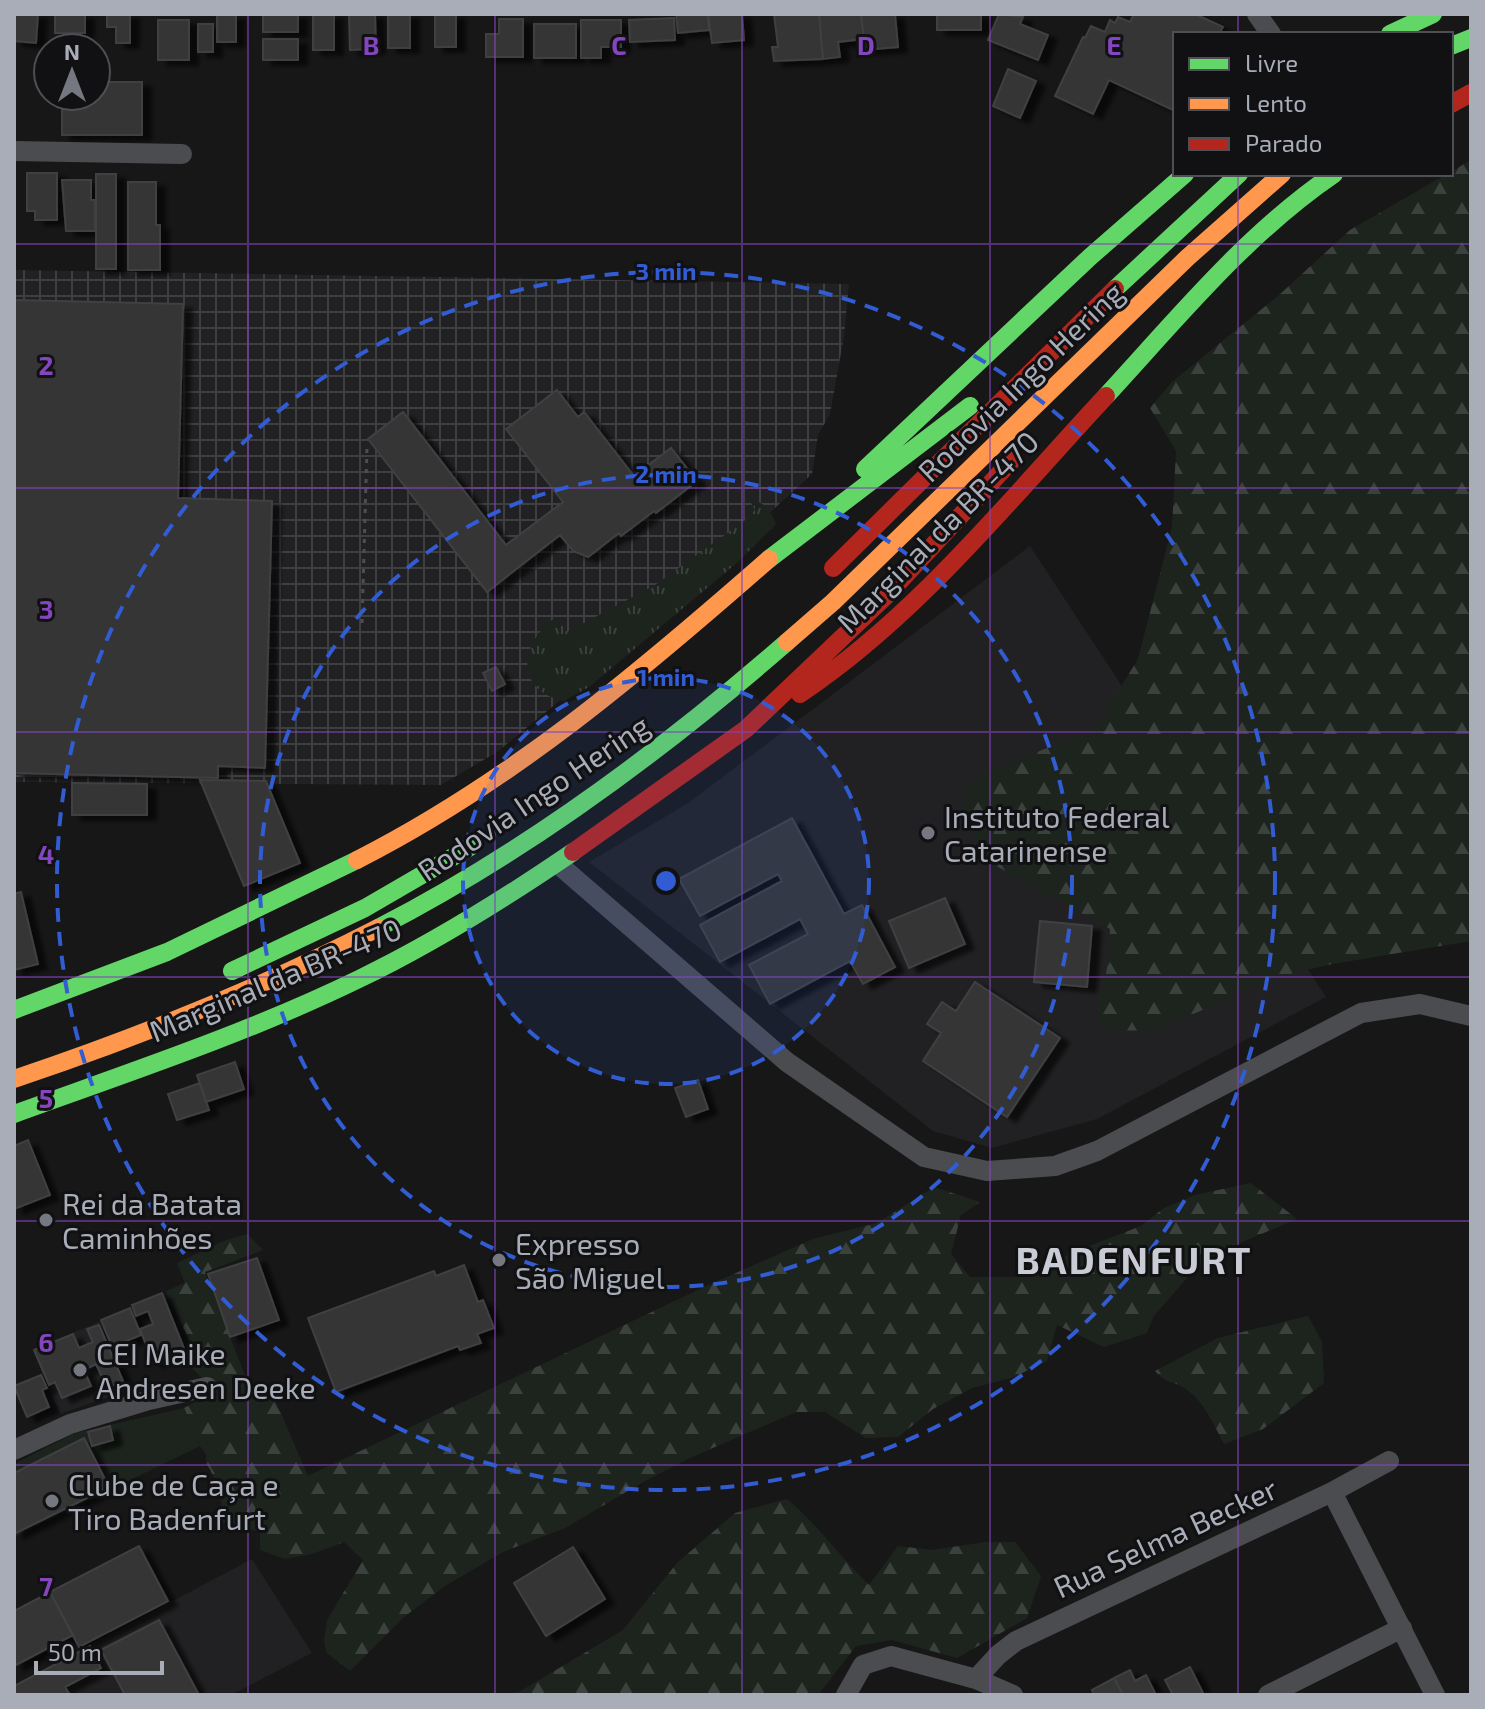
<svg xmlns="http://www.w3.org/2000/svg" width="1485" height="1709" font-family="'Exo 2',sans-serif">
  <style>
    .built { fill: #212123 }
    .industrial { fill: url(#industrial-grid) }
    .grass { fill: url(#grass-tufts) }
    .forest { fill: url(#forest-firs) }
    .pitch { fill: #1d241e }
    .building { fill: #353536; stroke: #3f4043; stroke-width: 2; filter: url(#shadow) }
    .lines { fill: none; stroke-linecap: round; stroke-linejoin: round }
    .path { stroke: #4d4e52; stroke-width: 3; stroke-dasharray: 4 6; stroke-linecap: butt }
    .street { stroke: #4b4c50; stroke-width: 20 }
    .fast { stroke: #63d668; stroke-width: 18 }
    .slow { stroke: #ff974d; stroke-width: 18 }
    .jam { stroke: #b3261e; stroke-width: 18 }
    .grid { fill: none; stroke: #8446be; stroke-width: 2; stroke-opacity: 0.55 }
    .ring { fill: none; stroke: #325cd3; stroke-width: 4; stroke-dasharray: 14 10 }
    .poi-dot { fill: #757880; stroke: #111113; stroke-width: 3 }
    .labels { text-anchor: middle; dominant-baseline: central; stroke-width: 6; stroke-linejoin: round; paint-order: stroke }
    .street-label { font-size: 30px; fill: #a8adb8; stroke: #111113 }
    .poi-label { font-size: 30px; fill: #a8adb8; stroke: #111113; text-anchor: start }
    .district-label { font-size: 38px; font-weight: bold; letter-spacing: 2px; fill: #c9ccd4; stroke: #111113 }
    .grid-label { font-size: 26px; text-anchor: middle; font-weight: bold; fill: #8446be; stroke: #111113; stroke-width: 6; stroke-linejoin: round; paint-order: stroke }
    .centre { fill: #325cd3; stroke: #111113; stroke-width: 4 }
    .ring-label { font-size: 24px; text-anchor: middle; font-weight: bold; fill: #325cd3; stroke: #111113; stroke-width: 6; stroke-linejoin: round; paint-order: stroke }
  </style>
  <defs>
    <pattern id="industrial-grid" width="8" height="8" patternUnits="userSpaceOnUse" patternTransform="scale(2)"><rect width="8" height="8" fill="#212123"/><path d="M0 4h8M4 0v8" fill="none" stroke="#3e3f41"/></pattern>
    <pattern id="grass-tufts" width="24" height="20" patternUnits="userSpaceOnUse" patternTransform="scale(2)"><rect width="24" height="20" fill="#1d241e"/><path d="M3 7l-1-3M5 7V3M7 7l1-3M15 17l-1-3M17 17v-4M19 17l1-3" fill="none" stroke="#3b413d"/></pattern>
    <pattern id="forest-firs" width="22" height="20" patternUnits="userSpaceOnUse" patternTransform="scale(2)"><rect width="22" height="20" fill="#1d241e"/><path d="M5 1l3.5 6h-7zM16 11l3.5 6h-7z" fill="#3b413d"/></pattern>
    <filter id="shadow"><feDropShadow dx="9" dy="5" stdDeviation="2" flood-color="#0009"/></filter>
  </defs>
  <rect width="100%" height="100%" fill="#171717"/>
  <path class="built" d="M1030,546L1326,997L1097,1119L992,1148L933,1131L589,862L688,803Z
    M99,1322L128,1390L60,1414L33,1349Z
    M252,1559L312,1653L231,1695H14V1685Z"/>
  <path class="industrial" d="M14,270L849,284L844,336L830,414L818,435L812,474L607,662L497,752L441,785L14,782Z"/>
  <path class="grass" d="M748,497C764,503 770,508 776,524L738,562L589,687L564,701C513,690 520,642 556,617L567,632L655,585L744,521L755,510Z"/>
  <path class="forest" d="M1471,160V941L1332,964L1261,981L1227,1000L1152,1031L1103,1030C1094,1009 1101,994 1106,974C1109,959 1109,943 1110,929L991,863L961,814L965,788L990,770L1094,730L1138,659L1172,527L1176,451L1150,408L1172,382L1279,295L1350,230Z
    M1251,1183L1297,1219L1223,1250L1194,1270L1153,1317L1147,1333L1104,1347L1057,1325L1047,1361L1014,1377L972,1388L933,1409L898,1437L866,1438L825,1412H796L692,1457L645,1481L565,1528L503,1552L445,1586L404,1617L350,1671L326,1652L324,1640L327,1620L363,1560L344,1542L312,1554L285,1559L260,1550V1531L238,1528L223,1522C223,1503 217,1479 206,1463V1454L200,1446L184,1408L209,1395L202,1378L191,1367L192,1346L166,1291L185,1283L177,1263L221,1242L247,1234L263,1250L205,1272L247,1381L270,1388L308,1476L704,1287L813,1239L877,1223L934,1187L980,1202L961,1215L951,1254L970,1277H1025L1076,1251L1141,1226L1164,1208L1195,1195Z
    M1308,1316L1322,1342L1324,1383L1263,1429L1224,1444C1214,1425 1205,1403 1187,1390C1175,1380 1168,1386 1155,1371L1218,1338Z
    M787,1499C818,1525 840,1557 869,1585L898,1546L932,1550L986,1542H1015L1041,1576L1027,1618L957,1658L892,1640L856,1646L818,1695H507L519,1692L623,1630L677,1563L735,1513Z"/>
  <path class="pitch" d="M184,1408L200,1446L14,1537V1464L75,1433Z"/>
  <path class="building" d="M14,14H38L36,43L14,41Z
    M55,14H85V33H55Z
    M107,14H130V43H116V27H107Z
    M263,14H298V32H263Z
    M313,14H334V50H313Z
    M349,14H375L376,49L350,50Z
    M388,14H410V48H388Z
    M435,14H456V47H435Z
    M676,14H708L709,30L678,33Z
    M708,14H742L744,40L712,43Z
    M774,14H819L823,59L774,61L772,47H778Z
    M819,14H861L864,39L838,42L840,57L823,59Z
    M861,14H895L898,47L865,50Z
    M937,14H981V30H937Z
    M999,14L1023,17L1020,24L1048,35L1038,60L988,40Z
    M1134,14H1195L1223,27L1219,34H1175V111L1109,80L1093,114L1055,96L1083,37L1085,38L1091,26L1105,32L1110,20L1115,23L1118,17L1130,22Z
    M217,15H236V42H217Z
    M674,18L675,40L630,42L629,20Z
    M499,19H523V57H486V34H499Z
    M158,20H189V60H158Z
    M581,20H621V47H601V58H581Z
    M198,24H213V52H198Z
    M534,24H576V58H534Z
    M263,39H298V60H263Z
    M1008,69L1036,81L1020,118L993,106Z
    M96,82H142V135H62V96H96Z
    M27,173H57V220H35V211H27Z
    M96,174H116V269H96Z
    M62,180H91V200H95V231H66Z
    M128,182H156V225H160V270H128Z
    M14,300L183,304L178,498L272,501L265,768L218,766V778L14,773Z
    M557,390L578,417L584,412L634,476L671,448L697,481L656,513L654,511L621,536L619,533L588,557L573,551L560,535L487,592L368,439L403,412L506,545L563,502L506,429Z
    M496,667L505,684L492,691L483,673Z
    M200,780L266,781L300,863L244,886Z
    M72,783L147,784V815H72Z
    M792,818L844,914L862,905L895,967L863,984L850,961L770,1004L749,965L808,934L800,919L720,962L700,925L782,881L778,874L700,916L679,879Z
    M21,892L38,964L14,970V894Z
    M945,898L965,944L909,968L889,921Z
    M1040,921L1092,926L1087,987L1034,982Z
    M975,982L1060,1038L1007,1117L923,1061L941,1033L927,1024L942,1002L956,1011Z
    M235,1062L244,1089L206,1102L197,1075Z
    M698,1080L708,1109L686,1117L675,1088Z
    M200,1083L209,1110L177,1120L168,1094Z
    M28,1140L50,1195L14,1209V1146Z
    M257,1258L279,1320L230,1337L208,1274Z
    M464,1265L478,1302L483,1300L494,1328L477,1334L481,1343L460,1350L458,1346L336,1392L308,1318L434,1271L436,1276Z
    M162,1293L185,1351L153,1363L140,1329L153,1324L148,1311L136,1316L132,1305Z
    M130,1308L141,1335L112,1347L101,1320Z
    M99,1325L123,1381L107,1388L96,1364L84,1370L91,1386L62,1398L55,1382L49,1385L34,1350L73,1334L79,1348L93,1342L87,1329Z
    M41,1375L47,1388L42,1390L49,1407L27,1417L14,1386Z
    M110,1426L113,1440L92,1446L88,1432Z
    M84,1438L109,1487L14,1534V1473Z
    M139,1546L168,1601L79,1647L50,1592Z
    M573,1547L605,1599L546,1636L514,1583Z
    M50,1592L73,1635L14,1666V1611Z
    M159,1620L199,1695H125L101,1650Z
    M90,1646L101,1668L65,1687L70,1695H14V1686Z
    M1190,1667L1204,1695H1173L1165,1680Z
    M1130,1670L1135,1681L1146,1675L1156,1695H1123L1114,1678Z
    M1114,1678L1123,1695H1094L1092,1690Z"/>
  <g class="lines">
    <path class="path" d="M362,623L367,447"/>
    <path class="street" d="M1257,14L1271,34
      M14,151L182,154
      M558,864L787,1062L924,1157L987,1171L1055,1166L1097,1151L1361,1013L1420,1004L1471,1016
      M14,1450L70,1424L149,1400L207,1387
      M1332,1492L1435,1695
      M976,1679L998,1655L1016,1641L1332,1492L1389,1461
      M846,1695L863,1665L891,1656L976,1679L1013,1695
      M1268,1695L1402,1628"/>
    <path class="fast" d="M1390,34L1433,14
      M1451,46L1471,38
      M1115,289L1239,174
      M1106,396C1177,319 1246,234 1334,174
      M865,469L1090,257L1185,174
      M769,559L970,406
      M378,928C526,852 662,751 787,642
      M232,971L365,908L470,847
      M14,1010L167,952L357,860
      M14,1114C130,1072 248,1033 359,979C434,943 504,899 573,852"/>
    <path class="slow" d="M787,642L833,602L1187,258L1282,174
      M357,860C512,781 639,673 769,559
      M14,1079C139,1037 261,988 378,928"/>
    <path class="jam" d="M1451,104L1471,93
      M833,568L1115,289
      M800,694C917,616 1010,499 1106,396
      M746,729L888,594L1013,459
      M573,852L746,729"/>
  </g>
  <path class="grid" d="M248,14V1695M495,14V1695M742,14V1695M990,14V1695M1238,14V34M1238,174V1695M14,244H1471M14,488H1471M14,732H1471M14,977H1471M14,1221H1471M14,1465H1471"/>
  <circle cx="666" cy="881" r="203" fill="#325cd3" fill-opacity=".12"/>
  <g class="ring">
    <circle cx="666" cy="881" r="203"/>
    <circle cx="666" cy="881" r="406"/>
    <circle cx="666" cy="881" r="609"/>
  </g>
  <g class="poi-dot">
    <circle cx="928" cy="833" r="8"/>
    <circle cx="46" cy="1220" r="8"/>
    <circle cx="499" cy="1260" r="8"/>
    <circle cx="80" cy="1370" r="8"/>
    <circle cx="52" cy="1501" r="8"/>
  </g>
  <g class="labels">
    <g class="street-label">
      <text transform="translate(1020 381) rotate(-44)">Rodovia Ingo Hering</text>
      <text transform="translate(937 531) rotate(-45)">Marginal da BR-470</text>
      <text transform="translate(533 797) rotate(-34)">Rodovia Ingo Hering</text>
      <text transform="translate(275 979) rotate(-23)">Marginal da BR-470</text>
      <text transform="translate(1165 1537) rotate(-25)">Rua Selma Becker</text>
    </g>
    <g class="poi-label">
      <text x="944" y="816">Instituto Federal<tspan x="944" dy="34">Catarinense</tspan></text>
      <text x="62" y="1203">Rei da Batata<tspan x="62" dy="34">Caminhões</tspan></text>
      <text x="515" y="1243">Expresso<tspan x="515" dy="34">São Miguel</tspan></text>
      <text x="96" y="1353">CEI Maike<tspan x="96" dy="34">Andresen Deeke</tspan></text>
      <text x="68" y="1484">Clube de Caça e<tspan x="68" dy="34">Tiro Badenfurt</tspan></text>
    </g>
    <g class="district-label">
      <text x="1134" y="1259">BADENFURT</text>
    </g>
  </g>
  <g class="grid-label">
    <text x="371" y="55">B</text>
    <text x="619" y="55">C</text>
    <text x="866" y="55">D</text>
    <text x="1114" y="55">E</text>
    <text x="46" y="375">2</text>
    <text x="46" y="619">3</text>
    <text x="46" y="864">4</text>
    <text x="46" y="1108">5</text>
    <text x="46" y="1352">6</text>
    <text x="46" y="1596">7</text>
  </g>
  <circle cx="666" cy="881" r="12" class="centre"/>
  <g class="ring-label">
    <text x="666" y="280">3 min</text>
    <text x="666" y="483">2 min</text>
    <text x="666" y="686">1 min</text>
  </g>
  <rect width="1485" height="1709" fill="none" stroke="#a8adb8" stroke-width="32"/>
  <rect x="1173" y="32" width="280" height="144" fill="#111113" stroke="#4d4f55" stroke-width="2"/>
  <rect x="1189" y="58" width="40" height="12" fill="#63d668" stroke="#4d4f55" stroke-width="2"/>
  <text x="1245" y="72" font-size="24" fill="#a8adb8">Livre</text>
  <rect x="1189" y="98" width="40" height="12" fill="#ff974d" stroke="#4d4f55" stroke-width="2"/>
  <text x="1245" y="112" font-size="24" fill="#a8adb8">Lento</text>
  <rect x="1189" y="138" width="40" height="12" fill="#b3261e" stroke="#4d4f55" stroke-width="2"/>
  <text x="1245" y="152" font-size="24" fill="#a8adb8">Parado</text>
  <g transform="translate(72 72)"><circle r="38" fill="#111113" stroke="#4d4f55" stroke-width="2"/>
  <path d="M0-6L14 30L0 20L-14 30Z" fill="#757880"/>
  <text y="-12" font-size="22" font-weight="bold" text-anchor="middle" fill="#a8adb8">N</text>
  </g>
  <path d="M36 1661v12h126v-12" fill="none" stroke="#a8adb8" stroke-width="4"/>
  <text x="48" y="1661" font-size="24" fill="#a8adb8" stroke="#111113" stroke-width="6" paint-order="stroke">50 m</text>
</svg>
